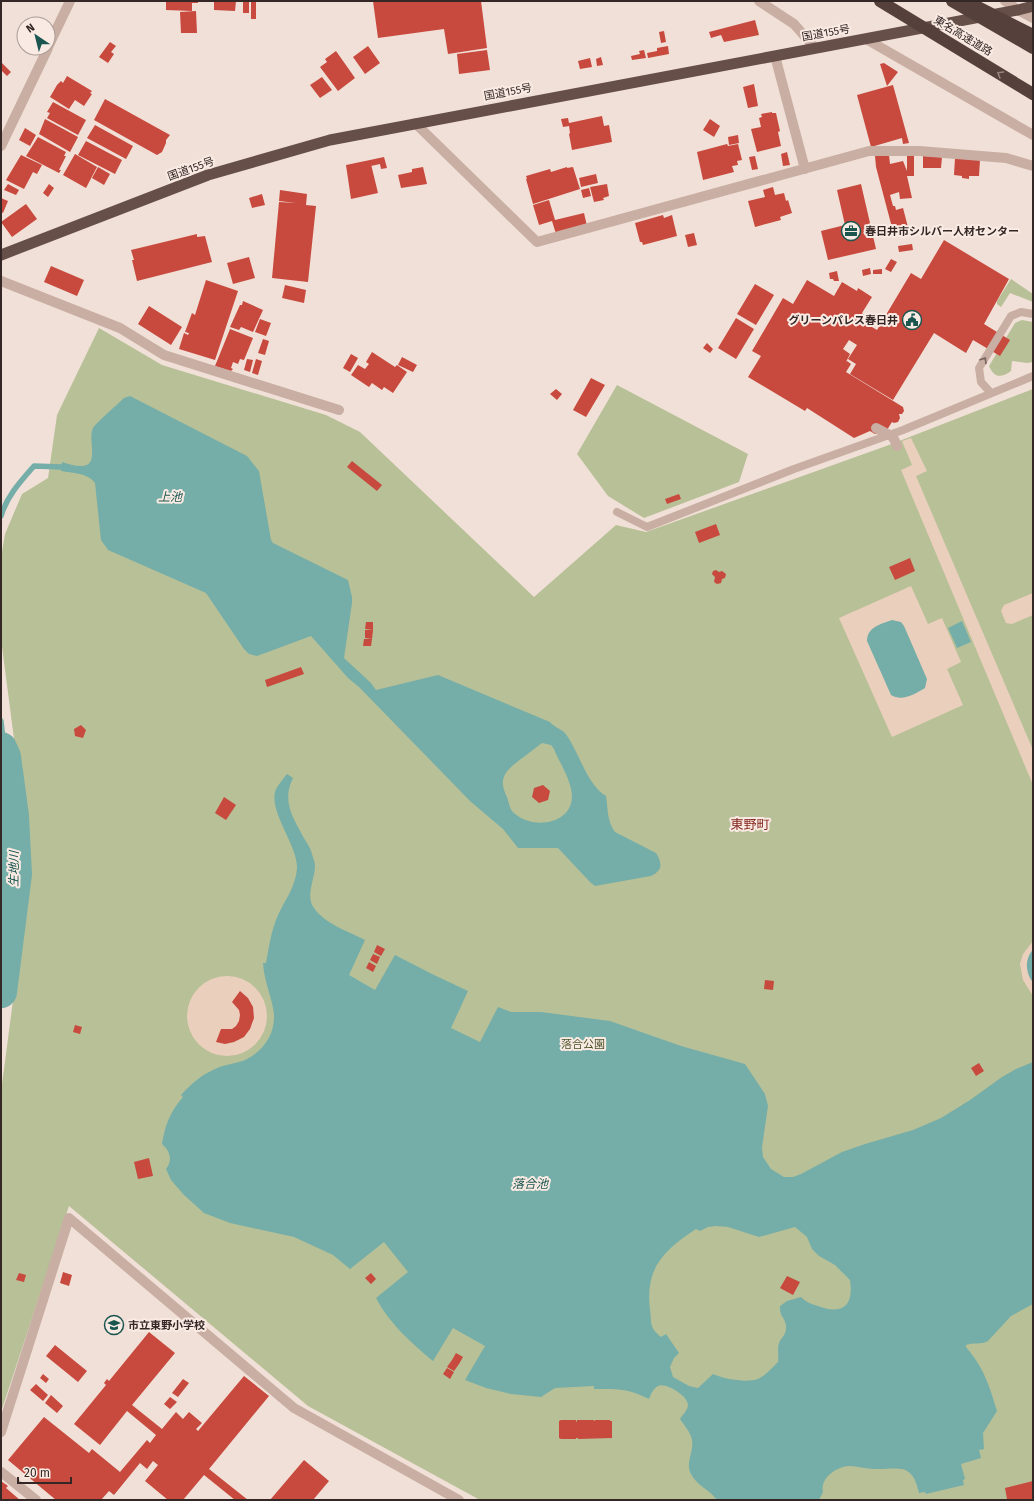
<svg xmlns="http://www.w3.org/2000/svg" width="1034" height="1501" font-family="'Fira Sans','Noto Sans JP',sans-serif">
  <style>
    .green { fill: #b8c097 }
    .plaza { fill: #eacfbd }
    .water { fill: #75aea8; fill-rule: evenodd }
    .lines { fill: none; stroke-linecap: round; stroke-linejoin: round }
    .stream { stroke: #75aea8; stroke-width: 5.5 }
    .river { stroke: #75aea8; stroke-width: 32 }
    .building { fill: #c8493d }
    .service { stroke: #c9aea3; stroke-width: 8 }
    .minor { stroke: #c9aea3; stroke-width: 10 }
    .tertiary { stroke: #c9aea3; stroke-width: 10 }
    .trunk { stroke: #664e49; stroke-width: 11 }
    .pedestrian-bridge { stroke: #c9aea3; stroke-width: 10 }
    .motorway-bridge { stroke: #55403c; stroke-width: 12 }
    .oneway { stroke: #97847f }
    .oneway2 { stroke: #77645e }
    .labels { text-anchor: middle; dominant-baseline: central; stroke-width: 4; stroke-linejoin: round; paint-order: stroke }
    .street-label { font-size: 11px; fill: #342725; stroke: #f9ebe3 }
    .poi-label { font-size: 11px; font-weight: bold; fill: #342725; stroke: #f9ebe3; text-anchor: start }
    .park-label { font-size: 11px; fill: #495228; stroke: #f9ebe3 }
    .water-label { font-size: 12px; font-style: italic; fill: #1a5550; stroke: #f9ebe3 }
    .quarter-label { font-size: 13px; fill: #84251d; stroke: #f9ebe3 }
  </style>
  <rect width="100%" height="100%" fill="#f1e0d7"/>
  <path class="green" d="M1011,279L1033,294V302L1010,293L1001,307L997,304V301Z
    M1022,320L1033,322V362L1027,363L1012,361L1011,371C1000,379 994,377 989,366L1015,323Z
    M99,328L162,365L326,415L360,432L534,597L616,525L646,532L889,445L1033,389V1500H480L308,1406L69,1206L1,1412V1092L23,924L26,859L22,800L1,639V558L5,534L22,494L48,478L57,415Z
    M617,385L748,454L739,482L644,518L608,496L577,454Z"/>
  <path class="plaza" d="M911,438L927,471L916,476L1033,750V785L901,470L912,465L902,441Z
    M911,586L928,624L942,618L961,662L947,669L963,705L892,737L839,618Z
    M1033,593V615L1012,624L1006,623L1001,611L1004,605Z
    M1033,941V996L1023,980L1020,964L1023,954Z
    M187 1016a40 40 0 1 1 80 0a40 40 0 1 1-80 0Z"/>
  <path class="water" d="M130,396L247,456L259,471L271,540L273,543L348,580L352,597V603L344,658L371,683L376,690L438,675L550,722C554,727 561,729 565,733C579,751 586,784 606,796C608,808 607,822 615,832L656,853C663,864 662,871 651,876L595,886L590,882L558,848H518L503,829L470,801L359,687L348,678L311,636L257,656L249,654L244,649L206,593L108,550L101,540L95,483C88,473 72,473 61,471L62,462C68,464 75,466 80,466C101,467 87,440 93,428C97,422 118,404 124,398ZM542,743L551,745L554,749C560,764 572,781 572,797C571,826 529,830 512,811C509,807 509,802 507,797C496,776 509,768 525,756C531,752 536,747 542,743Z
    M892,620L901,622L904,626L927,679L925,688C915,694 902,702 891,695L867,641C867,627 881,624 892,620Z
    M962,621L971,642L957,648L948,628Z
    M287,774L293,778C281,802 294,819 305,840C308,845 311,849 312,854C313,858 315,862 315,866C315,879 305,896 314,908C325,924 348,931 365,940L349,975L375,990L395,955L432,974L468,991L451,1028L480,1042L498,1007L511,1012H541L610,1021L681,1046L745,1064L765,1094L768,1106L762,1147L763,1157L771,1169L784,1177H793L801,1174L842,1152L865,1144L913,1130L941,1118L970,1100L1002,1077L1016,1069L1033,1062V1304L1011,1316L988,1341C981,1345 973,1342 966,1345V1347C984,1368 989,1385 997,1411L983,1433L984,1449L979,1450L981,1458L961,1464L965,1479L963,1480L964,1485L926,1494L925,1492L919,1493C912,1461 898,1470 874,1469C866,1469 857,1466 849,1466C836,1467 820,1478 823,1492L819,1500H717C710,1490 696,1485 691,1474C685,1463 694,1452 692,1440C691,1433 684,1425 680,1419C682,1415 688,1410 688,1405C688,1396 666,1382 658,1386C653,1389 651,1394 649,1399C627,1388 618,1389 594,1389V1386L555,1388L541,1397L511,1394L486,1388L465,1380L485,1346L453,1328L433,1361C410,1342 390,1324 376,1298L408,1272L384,1242L350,1269L333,1255L294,1237L230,1223L204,1213L184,1195L171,1180L166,1169C173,1160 170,1151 162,1144C165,1125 170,1112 183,1097L181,1095C191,1084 201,1075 215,1069C225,1064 237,1064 247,1059C264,1050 275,1034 274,1014C272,997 264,981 263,963H266C269,947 271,931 278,915C285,900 296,886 297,868C298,845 267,810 276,789C279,784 283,779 287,774ZM716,1226L728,1227L759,1237L795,1227L807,1237L812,1249L819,1256L835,1265L850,1280C854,1307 842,1315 818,1306C811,1304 806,1302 801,1297L787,1301L780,1306C779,1317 787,1319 786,1329C785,1336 781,1338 779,1343C777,1348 779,1357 778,1362C772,1368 765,1376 758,1379C746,1383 724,1379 713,1374L698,1388L689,1386L673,1377L670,1367L674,1358L679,1353L666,1334L661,1337C649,1327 652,1324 650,1310C645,1268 663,1251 696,1229L700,1231L708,1227Z"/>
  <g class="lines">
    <path class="stream" d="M1,516C7,496 20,482 34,466L62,467
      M1,721L5,757
      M1033,954C1028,961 1029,971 1033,978"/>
    <path class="river" d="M1,748L5,757L13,816L16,874L1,992"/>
  </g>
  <path class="building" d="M166,1H198V3H192V11L166,10Z
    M214,1H236L235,11L214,10Z
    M243,1H249V13H243Z
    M251,1H256V19H251Z
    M373,1H481L487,48L448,54L444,29L378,38Z
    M196,11L197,33H181L180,12Z
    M755,20L759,35L724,42L721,35L711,38L709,32Z
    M664,31L666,42L661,43L659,32Z
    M110,42L116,46L111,52L114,54L108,63L99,57Z
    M368,46L380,63L365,74L353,57Z
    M668,46L669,54L648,58L647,53L657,51V48Z
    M487,50L490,70L459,74L457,54Z
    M644,50L646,58L632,60L631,56L640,54L639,51Z
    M336,51L355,78L338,91L320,67L327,62L325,59Z
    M601,57L603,65L597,66L596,59Z
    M590,58L592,67L580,69L578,61Z
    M1,62L11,72L7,76L1,70Z
    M884,63L898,72L887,86L880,64Z
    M67,76L92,91L90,93L92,94L84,106L75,100L69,109L50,97L57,85L61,81L63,83Z
    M322,77L332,90L320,98L310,85Z
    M754,84L758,106L748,108L743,87Z
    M893,85L909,143L903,144L902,138L871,147L857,95Z
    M105,99L170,135L166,140V143L162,152L157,155L94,120Z
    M53,102L86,120L78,135L47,118L50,113L47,112Z
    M772,112V113H776L780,131L778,132L781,146L757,152L751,129L761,127L759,118L762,117L761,114Z
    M602,116L604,126L609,125L612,142L572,150L569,134L570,133L569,126L563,127L561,119L568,118L569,123Z
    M45,119L78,137L70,152L39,134Z
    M710,119L720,126L714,137L703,130Z
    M95,125L133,146L126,159L87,138Z
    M25,128L36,135L30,146L19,140Z
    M738,135L739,143L729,145L728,137Z
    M38,137L66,152L64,156H66L59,170H61L59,173L26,156Z
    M86,141L122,160L115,174L78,155Z
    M727,144L728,146L738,144L742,160L737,161L738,165L732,166L734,172L703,180L697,152Z
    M787,152L790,165L783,166L781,154Z
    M75,154L97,167L86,188L63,175Z
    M21,155L42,165L37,174L33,172L24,189L6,180Z
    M889,155L890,164L903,161L907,171V155H914V176H907L912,198L900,199L899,192L890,195L893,206H895L896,210L903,208L909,231L894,235L876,167L875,156Z
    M755,156L758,169L752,170L749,157Z
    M923,156L942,157L941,168H923Z
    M384,157L387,168L381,169L380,164L371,166L370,160Z
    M955,158L980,160L979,176H969V179L962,178V176L954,175Z
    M370,160L378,193L351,199L346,165Z
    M98,167L110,174L104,185L92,178Z
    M423,167L427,184L401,188L398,175L412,172V169Z
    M567,167V168L573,167L580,189L533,204L526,179H527L526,176L550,169L551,172Z
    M596,174L598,183L581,187L579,178Z
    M8,184L19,190L16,195L4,190Z
    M49,184L54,188L48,197L43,193Z
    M607,184L609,196L603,198L604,200L594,202L590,187Z
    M861,184L876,249L828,260L821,231L845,225L837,190Z
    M773,187L775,195L784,193L786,201L788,200L792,213L780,217L781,220L755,227L748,201L765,197L763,190Z
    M589,188L591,196L583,198L581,190Z
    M280,190L307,194L306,205L316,206L308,282L272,278L279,202L296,203L279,201Z
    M262,194L265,205L252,208L249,198Z
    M1,198L8,201L3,213L1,212Z
    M549,200L555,220L584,213L587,226L556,234L552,221L539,225L533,205Z
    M26,204L37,219L12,237L1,222Z
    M663,215L664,218L672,215L677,236L643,245L642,242H640L635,223Z
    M694,233L697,245L688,247L685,235Z
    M197,234V237L205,236L212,262L137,281L132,260H134L131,250Z
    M944,240L1009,279L984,324L1010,340L1000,356L973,340L966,353L934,333L893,400L850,374L856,364L848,359L857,345L849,340L843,349L850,354L846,362L847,361L851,364L846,372L903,407L904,411L902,414H899L900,418L898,422L894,423L892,422L887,430L875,434L870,431L854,438L807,408L805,411L748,377L761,356L752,351L783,298L793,304L807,280L834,296L842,282L857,291L858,288L872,297L862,313L864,315L860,320L877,330L911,273L921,279Z
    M912,244L913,250L899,252L898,246Z
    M249,257L255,278L233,284L227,263Z
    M891,259L897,262L891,272L885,269Z
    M51,266L84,280L77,296L44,282Z
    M870,268L871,274L863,276L862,270Z
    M882,269V274H873V270Z
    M837,271L839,281H834L833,279H830L829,273Z
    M206,280L238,291L215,360L179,349L184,333L188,335L189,333L185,332L192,313L195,315Z
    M755,284L774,295L756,325L737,314Z
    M285,285L306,290L304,303L282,298Z
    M243,301L263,310L253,332L241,327L239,330L230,327L240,305H242Z
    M149,306L182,327L171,345L138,324Z
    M736,318L754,329L736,359L718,348Z
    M260,319L271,323L266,336L255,332Z
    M230,329L253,338L244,360L240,359L238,364L233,362L231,368L233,369L231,371L215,366Z
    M263,339L269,341L265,355L258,353Z
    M707,343L713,349L710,353L703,348Z
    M372,352L395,367L397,365L407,372L393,393L384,387L382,390L372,383L369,387L351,375L358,365L365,369L369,364L366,362Z
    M351,354L358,358L350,372L343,368Z
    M402,357L417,365L413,372L398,365Z
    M247,359L253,360L250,372L244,370Z
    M256,359L262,361L258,375L252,373Z
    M591,378L605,385L586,417L573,410Z
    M556,389L562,394L557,400L550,394Z
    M352,461L382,485L377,491L347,467Z
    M679,494L681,499L667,504L665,499Z
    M716,524L720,535L699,543L695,532Z
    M910,558L915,571L895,580L889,567Z
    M716,570L719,572L722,571L726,574L725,578L722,579L721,583L717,584L714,582L715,577L712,574L713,571Z
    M366,622H373V630L365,629Z
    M365,630H373L372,639L365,638Z
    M364,639H372L371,646H363Z
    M301,667L304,674L267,687L265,680Z
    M81,725L86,730L83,738L75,736L74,729Z
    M543,785L550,791L548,800L539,803L532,797L534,788Z
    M224,797L236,805L226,820L215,813Z
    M377,945L385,949L381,956L374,952Z
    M373,954L380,957L377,964L370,960Z
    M369,962L376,966L373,972L366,968Z
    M765,980L774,981L773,990L764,989Z
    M240,991L248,998L253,1007L254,1018L250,1029L244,1037L234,1042L225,1044L216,1042L221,1029H232L236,1026L239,1021L240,1015L239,1010L232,1002Z
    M75,1025L82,1027L80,1034L73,1032Z
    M979,1063L984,1071L976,1076L971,1068Z
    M149,1158L153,1176L138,1179L134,1162Z
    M63,1272L72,1275L69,1286L60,1283Z
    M19,1273L26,1275L24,1282L16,1280Z
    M371,1273L376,1279L371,1284L365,1278Z
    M787,1276L800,1282L793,1295L780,1288Z
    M149,1332L175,1353L132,1405L162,1429L176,1412L183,1419L189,1412L202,1423L196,1429L198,1431L244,1376L269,1396L209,1469L248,1500H235L204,1475L183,1500H168L145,1481L158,1465L153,1461L147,1469L140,1463L114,1495L109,1491L101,1500H56L8,1460L44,1417L89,1453L92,1449L120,1472L147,1440L150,1443L156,1435L127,1411L100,1445L74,1424L106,1385L104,1383L107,1379L109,1381Z
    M55,1345L87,1371L78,1382L46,1356Z
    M456,1353L463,1357L459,1364L452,1360Z
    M452,1360L459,1364L454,1371L447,1367Z
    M447,1368L454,1372L450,1379L443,1374Z
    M43,1374L49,1379L46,1383L40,1378Z
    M183,1379L189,1383L178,1397L172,1393Z
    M36,1384L48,1395L43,1401L30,1390Z
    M51,1395L63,1406L57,1413L45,1403Z
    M170,1397L177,1402L170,1409L164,1404Z
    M561,1420H576V1421L577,1422V1420H593L595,1421V1420H610V1421H612V1438L578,1439V1438H576V1439H561L559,1438V1421Z
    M304,1460L329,1481L313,1500H270Z
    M1,1481L8,1486L6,1488L20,1500H1Z
    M1033,1481V1500H1004L1007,1499L1005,1488Z"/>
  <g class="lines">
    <path class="service" d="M991,393L981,382L979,368L1011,316L1021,312L1033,314
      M617,512L647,527L794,469L903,430L1033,376"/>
    <path class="minor" d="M759,1L794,24L815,48
      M1005,1L1018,10L1033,18
      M866,39L1033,135
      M775,56L805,169
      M415,123L537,242L869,151H919L1006,158L1033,166
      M1,281L120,328L164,355L339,410
      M1,1432L69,1218L294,1408L459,1500
      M1,1472L36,1500"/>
    <path class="tertiary" d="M48,47L70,1
      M1,146L48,48"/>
    <path class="trunk" d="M1,255L208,175L330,140L1018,10L1033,6"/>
    <path class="pedestrian-bridge" d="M876,428L893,437L897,446"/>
    <path class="motorway-bridge" d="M880,1L1033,94
      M952,1L1033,48
      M968,2L1033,35"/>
  </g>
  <defs><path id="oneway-chevron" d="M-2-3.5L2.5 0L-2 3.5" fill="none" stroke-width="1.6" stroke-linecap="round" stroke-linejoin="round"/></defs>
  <use class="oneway" href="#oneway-chevron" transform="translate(1000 74) rotate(-149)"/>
  <use class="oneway2" href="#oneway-chevron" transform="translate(984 360) rotate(-58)"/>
  <defs>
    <symbol id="office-ring" viewBox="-11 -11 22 22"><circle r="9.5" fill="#f9ebe3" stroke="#1a5550" stroke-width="1.5"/><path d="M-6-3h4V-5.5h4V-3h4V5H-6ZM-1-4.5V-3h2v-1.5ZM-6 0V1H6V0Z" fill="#1a5550"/></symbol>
    <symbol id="civic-ring" viewBox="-11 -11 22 22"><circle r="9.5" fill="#f9ebe3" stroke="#1a5550" stroke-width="1.5"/><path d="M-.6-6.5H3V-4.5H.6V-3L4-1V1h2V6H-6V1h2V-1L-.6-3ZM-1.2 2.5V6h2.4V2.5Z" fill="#1a5550"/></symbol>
    <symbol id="school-ring" viewBox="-11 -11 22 22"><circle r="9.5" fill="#f9ebe3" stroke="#1a5550" stroke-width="1.5"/><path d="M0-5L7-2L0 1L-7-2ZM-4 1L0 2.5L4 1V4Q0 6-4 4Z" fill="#1a5550"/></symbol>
  </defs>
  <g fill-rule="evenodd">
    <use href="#office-ring" x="840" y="220" width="22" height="22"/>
    <use href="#civic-ring" x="901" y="309" width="22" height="22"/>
    <use href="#school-ring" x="103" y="1314" width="22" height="22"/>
  </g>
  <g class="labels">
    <g class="street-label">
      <text transform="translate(826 33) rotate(-10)">国道155号</text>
      <text transform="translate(963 36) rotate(31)">東名高速道路</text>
      <text transform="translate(508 92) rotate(-11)">国道155号</text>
      <text transform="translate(191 169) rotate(-20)">国道155号</text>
    </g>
    <g class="poi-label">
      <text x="865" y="231">春日井市シルバー人材センター</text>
      <text x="898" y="320" text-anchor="end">グリーンパレス春日井</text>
      <text x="128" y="1325">市立東野小学校</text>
    </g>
    <g class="park-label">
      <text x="583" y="1044">落合公園</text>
    </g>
    <g class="water-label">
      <text x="170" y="497">上池</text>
      <text transform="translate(14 869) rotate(-89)">生地川</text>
      <text x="530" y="1184">落合池</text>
    </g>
    <g class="quarter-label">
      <text x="750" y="824">東野町</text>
    </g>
  </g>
  <rect width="1034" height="1501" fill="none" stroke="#342725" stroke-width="4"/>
  <g transform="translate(36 36) rotate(325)"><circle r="19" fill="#f9ebe3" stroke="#aa9d97"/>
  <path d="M0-3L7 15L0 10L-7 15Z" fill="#1a5550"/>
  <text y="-6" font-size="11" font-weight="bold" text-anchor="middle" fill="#342725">N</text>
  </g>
  <path d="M18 1477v6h53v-6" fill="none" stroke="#342725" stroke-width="2"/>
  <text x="24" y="1477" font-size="12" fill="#342725" stroke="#f9ebe3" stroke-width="3" paint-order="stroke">20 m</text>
</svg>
